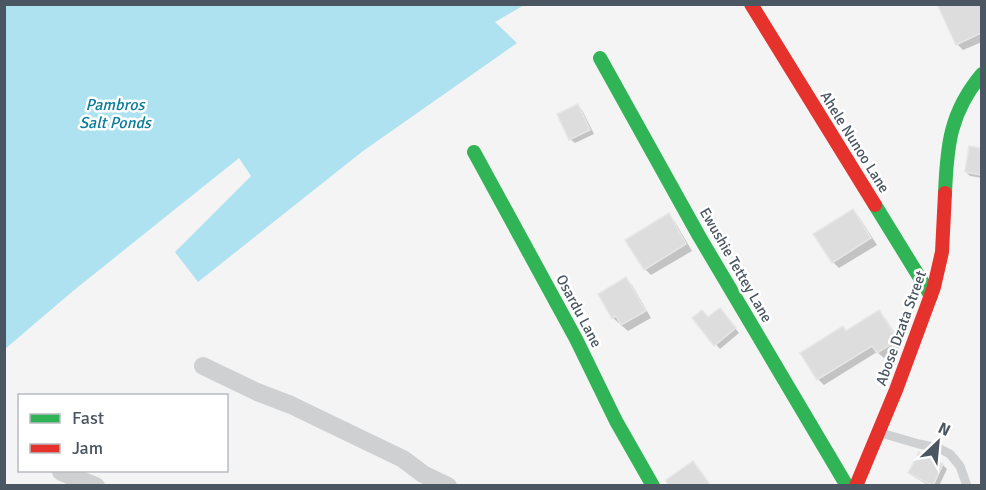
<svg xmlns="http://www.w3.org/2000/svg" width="986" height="490" font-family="Signika,sans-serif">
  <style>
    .water { fill: #aee2f0 }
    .shadow { fill: #0003 }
    .building { fill: #ddddde; stroke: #e5e6e7; stroke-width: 1.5 }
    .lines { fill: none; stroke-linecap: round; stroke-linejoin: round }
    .lane { stroke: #ced0d2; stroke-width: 9 }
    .street { stroke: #ced0d2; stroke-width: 18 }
    .fast { stroke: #30b455; stroke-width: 14 }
    .jam { stroke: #e5322d; stroke-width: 14 }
    .labels { text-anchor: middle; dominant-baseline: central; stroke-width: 5; stroke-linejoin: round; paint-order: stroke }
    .street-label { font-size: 15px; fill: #4a5661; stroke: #fff }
    .water-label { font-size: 16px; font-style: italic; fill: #0c7c9b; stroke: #fff }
  </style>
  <rect width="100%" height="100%" fill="#f4f4f4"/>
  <path class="water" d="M5,4H524V5L495,22L517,43L363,151L198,282L175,252L251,176L239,158L73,291L5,349Z"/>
  <path class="shadow" d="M939,4H982V42L963,50L957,44Z
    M578,106L582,110L594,134L575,143L570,139Z
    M970,148L982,150V178L970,176L966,172Z
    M853,211L859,217L877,245L839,268L833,262Z
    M669,215L675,222L692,251L651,275L645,269Z
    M625,279L632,285L651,318L628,331L613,318L600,295Z
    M879,312L885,318L903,346L884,358L877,352L824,385L818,379L843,328L847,332Z
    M724,314L739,333L720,349L694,319H708Z
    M919,454L943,465L947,469L939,486H930L914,477L910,473Z"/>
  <path class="building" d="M937,4H981V33L956,45Z
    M578,104L590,130L569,140L557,114Z
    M969,146L981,148V175L965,172Z
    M853,209L871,238L832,263L813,234Z
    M669,213L686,244L644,270L625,240Z
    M626,277L646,311L621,325L616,316L612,319L598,294Z
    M720,308L736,328L714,346L692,318L702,310L708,317Z
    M879,310L898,340L877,353L872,346L817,380L800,353L843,326L846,331Z
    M919,452L943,464L933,486L908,473Z
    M693,461L711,486H668L666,480Z"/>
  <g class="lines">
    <path class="lane" d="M881,433L919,444L938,448L950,454L960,466L967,486"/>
    <path class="street" d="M203,366L257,392L291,405L403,459L423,474L448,486
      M61,472L96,486"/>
    <path class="fast" d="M600,58L699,236L847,486
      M474,152L576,339L616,421L653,486
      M945,193C947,145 950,112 982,74
      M875,205L931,296"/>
    <path class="jam" d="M751,4L875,205
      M856,486L896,390L934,287L942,252L945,193"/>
  </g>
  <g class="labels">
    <g class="street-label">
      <text transform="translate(855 142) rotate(58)">Ahele Nunoo Lane</text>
      <text transform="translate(736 265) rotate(60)">Ewushie Tettey Lane</text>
      <text transform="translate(579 311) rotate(62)">Osardu Lane</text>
      <text transform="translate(901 328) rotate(-70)">Abose Dzata Street</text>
    </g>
    <g class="water-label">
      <text x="115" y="105">Pambros<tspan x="115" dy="18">Salt Ponds</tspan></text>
    </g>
  </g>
  <rect width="986" height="490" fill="none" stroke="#4a5661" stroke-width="12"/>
  <rect x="18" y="394" width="210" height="78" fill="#ffffff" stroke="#b7bbc0" stroke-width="1.5"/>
  <rect x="30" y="414" width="30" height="9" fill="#30b455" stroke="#b7bbc0" stroke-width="1.5"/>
  <text x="72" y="424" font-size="18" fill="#4a5661">Fast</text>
  <rect x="30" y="444" width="30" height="9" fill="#e5322d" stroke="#b7bbc0" stroke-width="1.5"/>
  <text x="72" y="454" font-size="18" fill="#4a5661">Jam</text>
  <g transform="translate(938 442) rotate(26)" stroke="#ffffff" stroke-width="4.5" paint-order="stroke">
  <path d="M0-4.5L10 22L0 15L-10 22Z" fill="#4a5661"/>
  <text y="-9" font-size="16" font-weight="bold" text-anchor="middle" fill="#4a5661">N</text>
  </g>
</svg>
